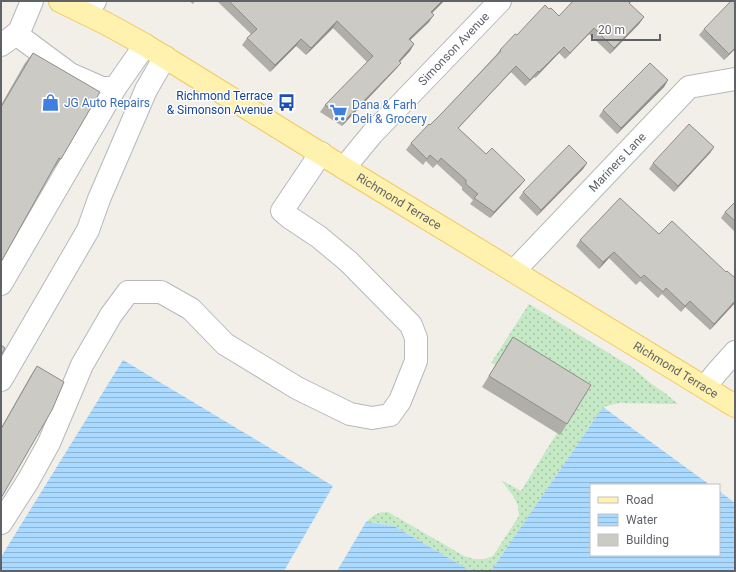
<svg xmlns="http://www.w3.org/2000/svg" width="736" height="572" font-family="Roboto,sans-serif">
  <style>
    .grass { fill: url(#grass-dots) }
    .water { fill: url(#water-rules) }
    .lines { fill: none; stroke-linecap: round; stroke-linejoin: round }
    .minor-casing { stroke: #b5b8bc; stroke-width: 24 }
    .major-casing { stroke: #f2c960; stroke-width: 24 }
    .minor { stroke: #fff; stroke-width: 22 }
    .major { stroke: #fff2af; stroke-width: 22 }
    .wall { fill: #afaea9 }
    .shaded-wall { fill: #8f8d8a }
    .building { fill: #cccac5; stroke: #8f8d8a }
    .labels { text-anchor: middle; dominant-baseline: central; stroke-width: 3; stroke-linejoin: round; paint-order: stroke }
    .street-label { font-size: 12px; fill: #5f6368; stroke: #fff }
    .transit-label { font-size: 12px; fill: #164399; stroke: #fff; text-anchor: end }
    .shop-label { font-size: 12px; fill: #366cbe; stroke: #fff; text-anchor: start }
  </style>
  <defs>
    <pattern id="grass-dots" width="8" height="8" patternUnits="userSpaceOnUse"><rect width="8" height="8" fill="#c5e8c5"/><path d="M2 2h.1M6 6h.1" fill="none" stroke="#a3c0a4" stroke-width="1.8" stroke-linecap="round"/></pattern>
    <pattern id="water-rules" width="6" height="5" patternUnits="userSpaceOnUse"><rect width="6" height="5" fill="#aadaff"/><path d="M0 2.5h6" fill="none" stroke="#8eb4d2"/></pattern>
  </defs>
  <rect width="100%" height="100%" fill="#f1efe8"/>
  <path class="grass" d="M529,304L633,368L650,383L665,393L678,404L619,403L603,407L491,571H471L394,526L366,522C374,515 377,512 388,512L464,556L474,559H485L493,556L519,516L518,506L514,497L501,480L521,491L557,433L559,434L496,365L491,363Z"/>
  <path class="water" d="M123,360L333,486L284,571H1V557Z
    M603,407L710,485H591V555H719V491L735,503V571H491Z
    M366,522L394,526L471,571H337Z"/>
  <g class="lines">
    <defs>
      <g id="minor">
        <path d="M87,13L95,1"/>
        <path d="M16,34L70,74L102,88H115L145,45"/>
        <path d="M1,45L19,32L32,1"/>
        <path id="s1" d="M344,168L372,134L500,1"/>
        <path id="s2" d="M514,271L689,87L735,79"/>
        <path d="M1,284L115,88"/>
        <path d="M1,380L88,230L99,199L146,90L165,57"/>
        <path d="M705,387L717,372L735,352"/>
        <path d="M1,523L28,481L49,443L82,365L111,315L128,292H161L191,309L225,344L297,388L350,414L372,418L390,415L400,401L416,361V338L411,325L349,262L319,237L289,217L282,211L321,153"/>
      </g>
      <g id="major">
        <path id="s3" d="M60,1L107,24L145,45L344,168L735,406"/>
      </g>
    </defs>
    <use href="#minor" class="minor-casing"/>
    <use href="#major" class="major-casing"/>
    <use href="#minor" class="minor"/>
    <use href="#major" class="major"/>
  </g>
  <path class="wall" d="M189,1H195L193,4Z
    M217,1H444L432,13L429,22L410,40L414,44L410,51L400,62L401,63L396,69L342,126L320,112L325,105L367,62L333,28L306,55L296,46L270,72L242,45L247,38L251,34Z
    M573,1H632L629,4L644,17L639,24L610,54L589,34L565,59L559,53L535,78L534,77L525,86L511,72L458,128L486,154L525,180L520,186L490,218L470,204L473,200L462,190V187L437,164L433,168L426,161L423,165L406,150L411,143L442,113L496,55L500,50L517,35L549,9L559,16Z
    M735,1V49L724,60L699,35L704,29Z
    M33,53L61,159L53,170L1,262V105L25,63Z
    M668,80L664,87L617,134L599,116L603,110Z
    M714,147L710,153L674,192L649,169L653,163Z
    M587,163L583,169L537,216L519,198L523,192Z
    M735,202V232L721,218L725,212Z
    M659,234L726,272L735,278V303L710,330L685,307L681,312L662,294L658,298L640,281L636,285L609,258L599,269L576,246L580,240Z
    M513,337L567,424L560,435L482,387L506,348Z
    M37,366L1,498V428L31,375Z"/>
  <path class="shaded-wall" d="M442,1H444L426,19L431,12Z
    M434,15L429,22L404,46L409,39Z
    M644,17L639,24L610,54L614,48Z
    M337,21L333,28L306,55L311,48Z
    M594,28L589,34L565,59L570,53Z
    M301,39L296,46L270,72L275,65Z
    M414,44L410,51L394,68L399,61Z
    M564,47L559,53L535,78L539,72Z
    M735,48V49L724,60L729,54Z
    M401,63L396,69L342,126L346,119Z
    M516,66L511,72L453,134L458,128Z
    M538,71L534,77L525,86L530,80Z
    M668,80L664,87L617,134L621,128Z
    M714,147L710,153L674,192L678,186Z
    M587,163L583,169L537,216L541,210Z
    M525,180L520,186L490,218L494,212Z
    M614,252L609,258L599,269L603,262Z
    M690,301L685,307L681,312L685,306Z
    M735,301V303L710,330L714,324Z"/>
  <path class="building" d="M229,1H442L431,12L434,15L409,39L414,44L399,61L401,63L346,119L325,105L373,56L337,21L311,48L301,39L275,65L247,38L257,29Z
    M573,1H631L629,3L644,17L614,48L594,28L570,53L564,47L539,72L538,71L530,80L516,66L458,128L486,154L492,148L525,180L494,212L474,198L478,194L466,184V180L441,158L438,162L430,155L427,159L411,143L429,124L430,125L442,113L501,51L500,50L515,34L517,35L545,5L549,9L551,8L559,16Z
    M731,1H735V48L729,54L704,29Z
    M33,53L100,92L61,159L59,158L1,262V107Z
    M650,63L668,80L621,128L603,110Z
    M689,124L714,147L678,186L653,163Z
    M569,145L587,163L541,210L523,192Z
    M620,198L659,234L672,221L726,272L727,271L735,278V301L714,324L690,301L685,306L666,288L663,292L644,275L641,278L614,252L603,262L580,240Z
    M735,202V221L725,212Z
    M513,337L591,385L567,424L489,376Z
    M1,345L5,348L1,356Z
    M37,366L64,382L52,410L1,498V429Z"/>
  <defs>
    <symbol id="shop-bare" viewBox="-9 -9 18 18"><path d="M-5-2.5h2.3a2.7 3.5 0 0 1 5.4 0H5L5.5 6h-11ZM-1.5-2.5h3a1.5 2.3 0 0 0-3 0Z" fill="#3f7fe0" stroke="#fff" stroke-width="2.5" paint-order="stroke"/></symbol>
    <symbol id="bus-bare" viewBox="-9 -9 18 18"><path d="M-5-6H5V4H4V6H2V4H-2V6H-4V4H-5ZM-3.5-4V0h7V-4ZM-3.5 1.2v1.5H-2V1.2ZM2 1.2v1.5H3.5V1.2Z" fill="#1a4fb4" stroke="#fff" stroke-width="2.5" paint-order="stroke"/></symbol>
    <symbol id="supermarket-bare" viewBox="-9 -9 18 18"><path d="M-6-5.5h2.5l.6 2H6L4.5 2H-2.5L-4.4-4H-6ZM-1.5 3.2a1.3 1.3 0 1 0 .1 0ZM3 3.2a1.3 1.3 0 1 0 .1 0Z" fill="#3f7fe0" stroke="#fff" stroke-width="2.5" paint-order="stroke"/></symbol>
  </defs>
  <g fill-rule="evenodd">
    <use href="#shop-bare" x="38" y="90" width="25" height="25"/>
    <use href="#bus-bare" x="274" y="90" width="25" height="25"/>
    <use href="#supermarket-bare" x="326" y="100" width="25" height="25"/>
  </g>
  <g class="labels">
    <g class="street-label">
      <text stroke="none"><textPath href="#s1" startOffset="162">Simonson Avenue</textPath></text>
      <text stroke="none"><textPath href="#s2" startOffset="150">Mariners Lane</textPath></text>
      <text stroke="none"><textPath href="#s3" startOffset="394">Richmond Terrace</textPath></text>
      <text stroke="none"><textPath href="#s3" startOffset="718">Richmond Terrace</textPath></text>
    </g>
    <g class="transit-label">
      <text x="273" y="96">Richmond Terrace<tspan x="273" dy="14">&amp; Simonson Avenue</tspan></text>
    </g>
    <g class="shop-label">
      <text x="64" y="103">JG Auto Repairs</text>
      <text x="352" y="105">Dana &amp; Farh<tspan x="352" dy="14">Deli &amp; Grocery</tspan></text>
    </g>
  </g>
  <rect width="736" height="572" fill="none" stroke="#5f6368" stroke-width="4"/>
  <rect x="590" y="484" width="130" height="72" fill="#ffffff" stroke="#bfc1c3"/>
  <rect x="598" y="497" width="20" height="6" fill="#fff2af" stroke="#bfc1c3"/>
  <text x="626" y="504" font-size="12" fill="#5f6368">Road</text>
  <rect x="598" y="514" width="20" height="12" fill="url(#water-rules)" stroke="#bfc1c3"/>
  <text x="626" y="524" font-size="12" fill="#5f6368">Water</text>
  <rect x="598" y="534" width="20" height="12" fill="#cccac5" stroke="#bfc1c3"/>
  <text x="626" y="544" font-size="12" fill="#5f6368">Building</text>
  <path d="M592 34v6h68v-6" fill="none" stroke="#5f6368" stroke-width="2"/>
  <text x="598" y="34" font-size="12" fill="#5f6368" stroke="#ffffff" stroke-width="3" paint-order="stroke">20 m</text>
</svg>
